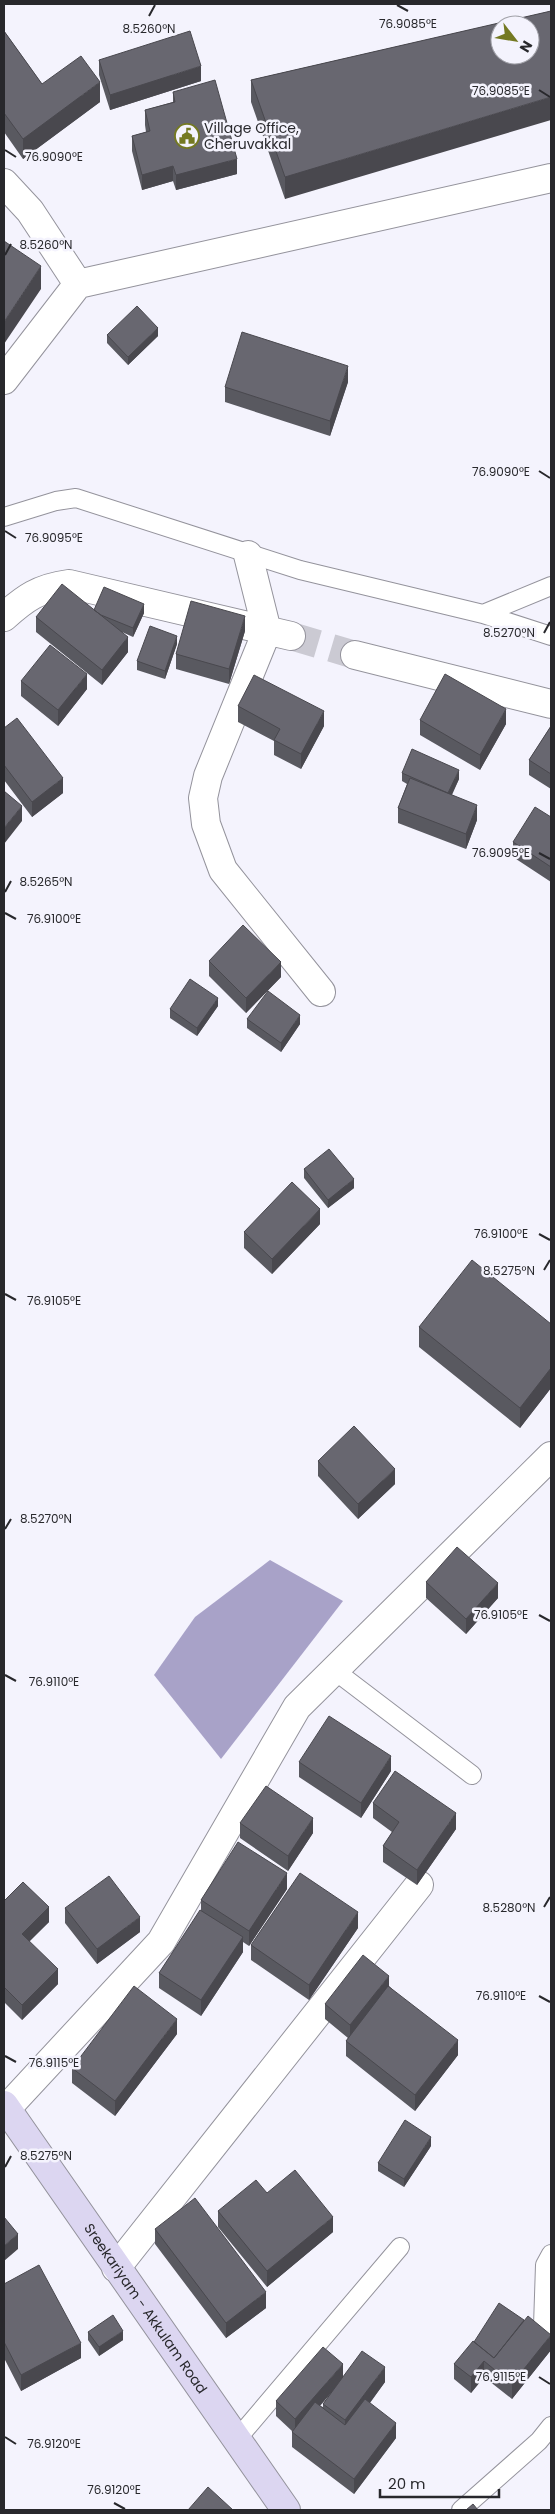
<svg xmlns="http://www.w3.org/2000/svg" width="555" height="2514" font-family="Poppins,sans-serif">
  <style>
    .water { fill: #a8a2c8 }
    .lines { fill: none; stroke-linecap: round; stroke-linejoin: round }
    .street-tunnel { stroke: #cbcad3; stroke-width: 28; stroke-dasharray: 28 14; stroke-linecap: butt }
    .lane-casing { stroke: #94939c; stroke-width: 20 }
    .street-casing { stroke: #94939c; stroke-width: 30 }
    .secondary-casing { stroke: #94939c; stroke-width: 30 }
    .lane { stroke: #fff; stroke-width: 18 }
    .street { stroke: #fff; stroke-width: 28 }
    .secondary { stroke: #dcd6f1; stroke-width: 28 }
    .wall { fill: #595960; fill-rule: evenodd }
    .shaded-wall { fill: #49484e }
    .building { fill: #686770; stroke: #49484e; fill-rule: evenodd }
    .ticks { fill: none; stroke: #28282c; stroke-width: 2 }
    .labels { text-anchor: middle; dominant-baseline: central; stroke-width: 5; stroke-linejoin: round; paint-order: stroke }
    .poi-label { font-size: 14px; fill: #28282c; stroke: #f4f3fd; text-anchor: start }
    .street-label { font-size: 14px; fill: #28282c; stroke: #f4f3fd }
    .ticks-label { font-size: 12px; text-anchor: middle; fill: #28282c; stroke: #f4f3fd; stroke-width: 5; stroke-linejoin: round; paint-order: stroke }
  </style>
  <rect width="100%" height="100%" fill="#f4f3fd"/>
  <path class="water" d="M270,1560L343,1601L221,1759L154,1675L195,1617Z"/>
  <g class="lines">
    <path class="street-tunnel" d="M291,636L355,655"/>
    <defs>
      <path id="lane" d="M4,517L56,501L76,498L300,570L483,614L551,636
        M483,614L551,586
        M334,1670L472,1775
        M551,2254L545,2265L543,2326L551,2335
        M237,2439L400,2247
        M461,2510L539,2441L551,2426"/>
      <path id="street" d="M4,183L30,211L78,284L4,380
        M78,284L551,178
        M248,555L267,631L208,776L203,798L206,824L223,870L321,992
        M4,617C25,598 39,588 69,584L291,636
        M355,655L551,704
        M6,2109L161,1942L297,1707L551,1456
        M116,2268L419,1885"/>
      <g id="secondary">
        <path id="s1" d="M4,2105L286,2510"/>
      </g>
    </defs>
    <use href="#lane" class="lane-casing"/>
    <use href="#street" class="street-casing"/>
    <use href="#secondary" class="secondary-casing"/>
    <use href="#lane" class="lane"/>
    <use href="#street" class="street"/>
    <use href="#secondary" class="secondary"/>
  </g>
  <path class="wall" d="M551,11L285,199L251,102V80Z
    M4,31L42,84L100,102L23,159L4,132Z
    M99,60L201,81L110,110L99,75Z
    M173,92L237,174L176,190L173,181L142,190L132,151V136L146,132L145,125V110L173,102Z
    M107,335L158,336L128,365L107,343Z
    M348,382L330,436L225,402V387Z
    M94,610L144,613L133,637L122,632L128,652L102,685L36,632V617Z
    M245,631L229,684L176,669V654Z
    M177,644L165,679L137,670V661Z
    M21,681L87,689L58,726L21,696Z
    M238,706L324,726L301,769L274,755V741L238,722Z
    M420,720L506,724L480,770L420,735Z
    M551,726V789L529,775V760Z
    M4,728L63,793L32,817L4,780Z
    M402,773L459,779L452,795L477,820L466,849L398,823V808L407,784L402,781Z
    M551,817V882L513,857V842Z
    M209,961L281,977L246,1013L209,976Z
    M218,1006L197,1036L170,1018V1009Z
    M247,1019L300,1024L281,1052L247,1028Z
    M304,1169L354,1188L328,1208L304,1178Z
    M320,1224L272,1274L244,1248V1232Z
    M551,1324V1388L520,1428L419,1347V1327Z
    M318,1461L395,1484L358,1519L318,1476Z
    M426,1582L498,1598L466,1634L426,1598Z
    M299,1762L391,1771L361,1818L299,1777Z
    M373,1803L456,1829L417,1885L383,1862V1846L392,1832L373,1818Z
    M240,1823L313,1833L288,1871L240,1838Z
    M287,1889L249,1946L243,1942V1952L201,2016L159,1988V1973L201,1910V1900Z
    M4,1901L49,1922L29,1941L58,1984L22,2020L4,2002Z
    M65,1908L140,1932L97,1964L65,1923Z
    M358,1928L309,2000L251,1960V1945Z
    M389,1986L458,2055L415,2111L346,2056V2041L348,2038L325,2019V2004Z
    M177,2034L115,2116L72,2083V2068Z
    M431,2146L404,2187L378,2171V2163Z
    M267,2193L333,2232L267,2287L218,2227V2211Z
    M155,2229L266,2308L226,2338L155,2244Z
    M4,2284L81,2358L21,2391L4,2358Z
    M524,2321L551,2350L512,2399L484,2377L471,2393L454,2379V2364L474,2342Z
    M88,2332L123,2340L99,2356L88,2340Z
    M343,2377L385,2382L370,2403L396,2438L354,2494L292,2447V2431L276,2416V2401ZM331,2393L323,2404V2407L320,2406Z"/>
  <path class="shaded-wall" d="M201,66V81L110,110V95Z
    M100,82V102L23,159V139Z
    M551,97V120L285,199V177Z
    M237,159V174L176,190V175Z
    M173,166V181L142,190V175Z
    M41,266V289L4,344V322Z
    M158,328V336L128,365V357Z
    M348,366V382L330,436V421Z
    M144,604V613L133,637V628Z
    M245,616V631L229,684V669Z
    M177,636V644L165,679V671Z
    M128,637V652L102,685V670Z
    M87,674V689L58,726V710Z
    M506,709V724L480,770V755Z
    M324,711V726L301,769V754Z
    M459,770V779L448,802V794Z
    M63,778V793L32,817V802Z
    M477,805V820L466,849V834Z
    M22,806V821L4,844V828Z
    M281,962V977L246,1013V998Z
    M218,998V1006L197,1036V1028Z
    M300,1015V1024L281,1052V1043Z
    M354,1179V1188L328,1208V1200Z
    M320,1209V1224L272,1274V1259Z
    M551,1368V1388L520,1428V1408Z
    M395,1469V1484L358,1519V1504Z
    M498,1583V1598L466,1634V1619Z
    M391,1756V1771L361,1818V1803Z
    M456,1813V1829L417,1885V1870Z
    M313,1818V1833L288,1871V1856Z
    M287,1873V1889L249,1946V1931Z
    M49,1907V1922L22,1949V1934Z
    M358,1912V1928L309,2000V1985Z
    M140,1917V1932L97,1964V1949Z
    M243,1937V1952L201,2016V2000Z
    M58,1969V1984L22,2020V2005Z
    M389,1976V1991L350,2040V2025Z
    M177,2019V2034L115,2116V2101Z
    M458,2040V2055L415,2111V2095Z
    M431,2137V2146L404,2187V2179Z
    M333,2217V2232L267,2287V2271Z
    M18,2234V2249L4,2261V2246Z
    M266,2292V2308L226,2338V2323Z
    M123,2331V2340L99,2356V2347Z
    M551,2335V2350L512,2399V2384Z
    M81,2343V2358L21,2391V2375Z
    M484,2361V2377L471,2393V2377Z
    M343,2364V2379L295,2434V2419Z
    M385,2367V2382L345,2436V2420Z
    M396,2423V2438L354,2494V2479Z"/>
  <path class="building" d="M551,11V97L285,177L251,80ZM500,25H530V55H500Z
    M4,31L42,84L81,56L100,82L23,139L4,113Z
    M190,31L201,66L110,95L99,60Z
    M215,80L237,159L176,175L173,166L142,175L132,136L150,131L145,110L175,102L173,92Z
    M4,241L41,266L4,322Z
    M137,306L158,328L128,357L107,335Z
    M242,332L348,366L330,421L225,387Z
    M62,584L128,637L102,670L36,617Z
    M104,587L144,604L133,628L101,615L94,610Z
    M191,601L245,616L229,669L176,654Z
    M150,626L177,636L165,671L137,661Z
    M50,645L87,674L58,710L21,681Z
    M445,674L506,709L480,755L420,720Z
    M254,675L324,711L301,754L274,740L280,729L238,706Z
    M17,718L63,778L32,802L4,765V728Z
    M551,726V774L529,760Z
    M412,749L459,770L448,793L402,773Z
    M410,778L477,805L466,834L398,808Z
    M4,791L22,806L4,828Z
    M535,807L551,817V867L513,842Z
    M243,925L281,962L246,998L209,961Z
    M190,979L218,998L197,1028L170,1009Z
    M268,991L300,1015L281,1043L247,1019Z
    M329,1149L354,1179L328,1200L304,1169Z
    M292,1182L320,1209L272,1259L244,1232Z
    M472,1260L551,1324V1368L520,1408L419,1327Z
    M354,1426L395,1469L358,1504L318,1461Z
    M457,1547L498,1583L466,1619L426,1582Z
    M329,1716L391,1756L361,1803L299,1762Z
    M395,1771L456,1813L417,1870L383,1846L399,1822L373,1803Z
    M266,1786L313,1818L288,1856L240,1823Z
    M238,1842L287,1873L249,1931L201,1900Z
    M300,1873L358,1912L309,1985L251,1945Z
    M109,1876L140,1917L97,1949L65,1908Z
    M23,1882L49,1907L22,1934L58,1969L22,2005L4,1987V1901Z
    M200,1910L243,1937L201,2000L159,1973Z
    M363,1955L389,1976L350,2025L325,2004Z
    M134,1986L177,2019L115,2101L72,2068Z
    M388,1986L458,2040L415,2095L346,2041Z
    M405,2120L431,2137L404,2179L378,2163Z
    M295,2170L333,2217L267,2271L218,2211L256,2180L267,2193Z
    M195,2198L266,2292L226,2323L155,2229Z
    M4,2217L18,2234L4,2246Z
    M39,2265L81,2343L21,2375L4,2342V2284Z
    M499,2303L524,2320L517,2329L494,2358L474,2342Z
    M113,2315L123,2331L99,2347L88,2332Z
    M528,2316L551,2335L512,2384L484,2361L471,2377L454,2364L473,2341L494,2358Z
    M323,2347L343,2364L295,2419L276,2401Z
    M362,2351L385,2367L345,2420L323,2404Z
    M365,2399L396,2423L354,2479L292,2432L315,2402L345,2425Z
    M208,2487L233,2510H188Z
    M473,2504L478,2510H466Z"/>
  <path class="ticks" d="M397,5L408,11M149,16L155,5M539,90L550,97M5,150L16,157M5,255L11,244M539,471L550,478M5,531L16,538M544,633L550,622M539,853L550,859M5,892L11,881M5,913L16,919M539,1234L550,1240M544,1270L550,1260M5,1294L16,1300M5,1529L11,1519M539,1615L550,1621M5,1675L16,1681M544,1907L550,1897M539,1996L550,2002M5,2056L16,2062M5,2167L11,2156M539,2377L550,2384M5,2437L16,2444M114,2503L125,2509"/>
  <defs>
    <symbol id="civic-ring" viewBox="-11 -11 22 22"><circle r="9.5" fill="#f4f3fd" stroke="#747922" stroke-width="1.5"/><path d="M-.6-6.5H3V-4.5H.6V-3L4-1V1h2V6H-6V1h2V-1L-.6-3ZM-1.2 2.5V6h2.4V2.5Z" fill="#747922"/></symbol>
  </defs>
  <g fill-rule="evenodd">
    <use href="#civic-ring" x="173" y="122" width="28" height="28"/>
  </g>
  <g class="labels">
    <g class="poi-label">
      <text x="204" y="128">Village Office,<tspan x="204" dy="16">Cheruvakkal</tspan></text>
    </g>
    <g class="street-label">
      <text stroke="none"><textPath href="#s1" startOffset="248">Sreekariyam - Akkulam Road</textPath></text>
    </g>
  </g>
  <g class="ticks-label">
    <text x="408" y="28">76.9085°E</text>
    <text x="149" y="33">8.5260°N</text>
    <text x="501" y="95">76.9085°E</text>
    <text x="54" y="161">76.9090°E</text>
    <text x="46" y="249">8.5260°N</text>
    <text x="501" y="476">76.9090°E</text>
    <text x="54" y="542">76.9095°E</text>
    <text x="509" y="637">8.5270°N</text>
    <text x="501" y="857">76.9095°E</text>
    <text x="46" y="886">8.5265°N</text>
    <text x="54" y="923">76.9100°E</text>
    <text x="501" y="1238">76.9100°E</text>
    <text x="509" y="1275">8.5275°N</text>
    <text x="54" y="1305">76.9105°E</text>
    <text x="46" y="1523">8.5270°N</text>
    <text x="501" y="1619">76.9105°E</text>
    <text x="54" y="1686">76.9110°E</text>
    <text x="509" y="1912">8.5280°N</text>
    <text x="501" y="2000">76.9110°E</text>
    <text x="54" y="2067">76.9115°E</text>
    <text x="46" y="2160">8.5275°N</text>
    <text x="501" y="2381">76.9115°E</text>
    <text x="54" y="2448">76.9120°E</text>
    <text x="114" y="2494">76.9120°E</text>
  </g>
  <rect width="555" height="2514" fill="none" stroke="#28282c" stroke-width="10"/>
  <g transform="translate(515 40) rotate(121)"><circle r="24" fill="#f4f3fd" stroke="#a2a2a9"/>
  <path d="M0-4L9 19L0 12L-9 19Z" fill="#747922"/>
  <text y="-8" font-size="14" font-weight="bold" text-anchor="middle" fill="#28282c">N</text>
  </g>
  <path d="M380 2489v8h119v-8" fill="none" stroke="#28282c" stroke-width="2.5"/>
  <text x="388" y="2489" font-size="15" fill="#28282c" stroke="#f4f3fd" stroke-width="4" paint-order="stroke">20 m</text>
</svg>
